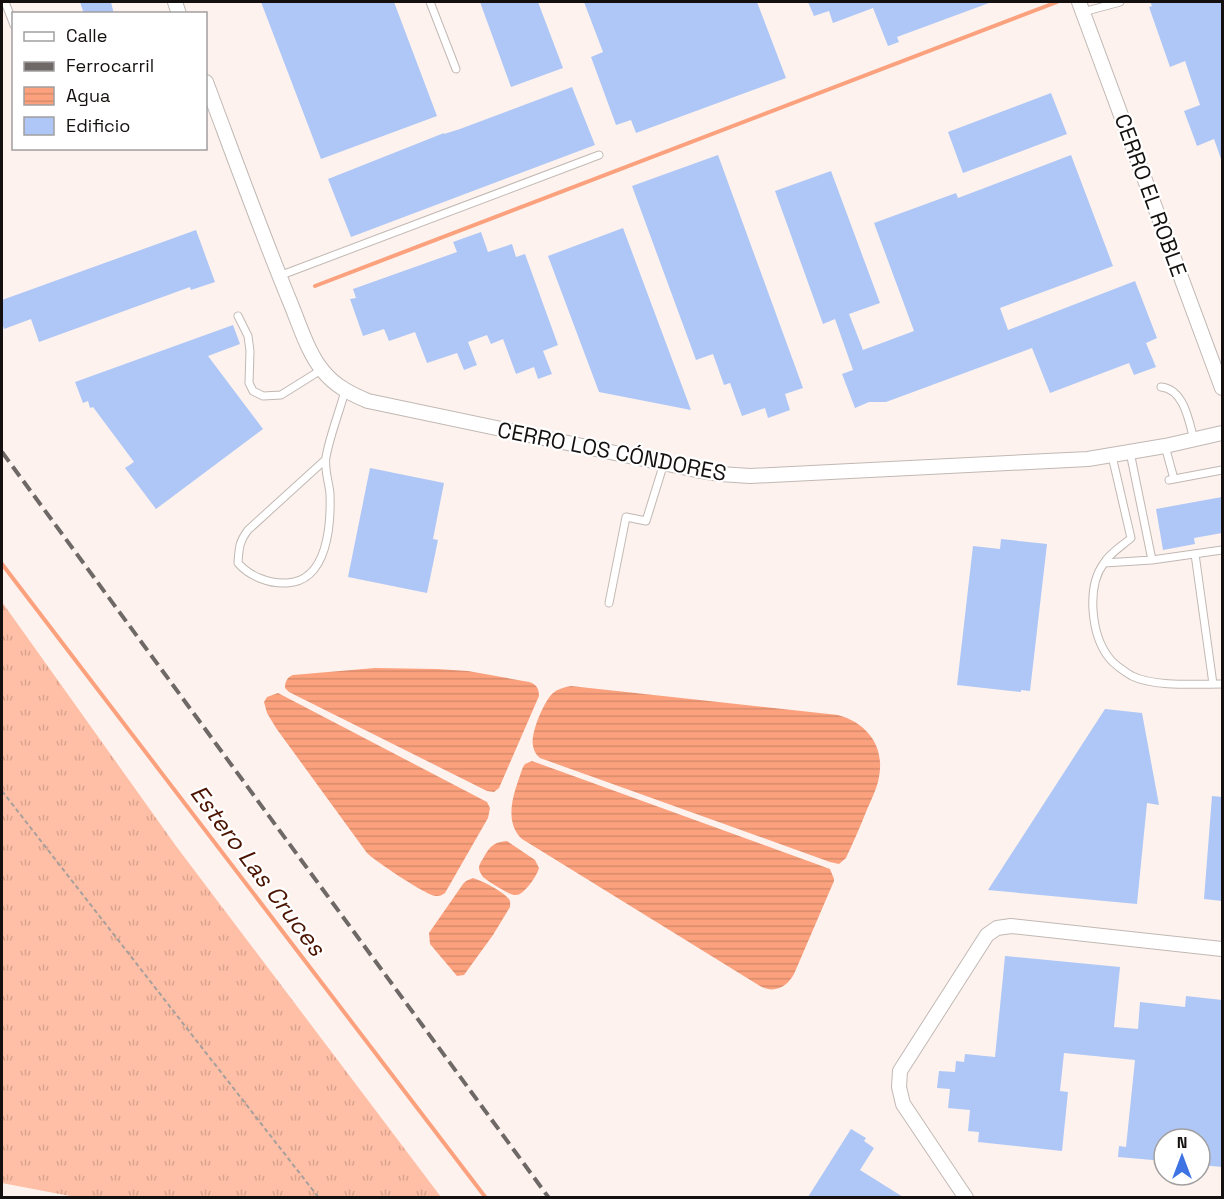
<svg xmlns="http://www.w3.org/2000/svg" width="1224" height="1199" font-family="'Space Grotesk',sans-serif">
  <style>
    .grass { fill: url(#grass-tufts) }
    .water { fill: url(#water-rules) }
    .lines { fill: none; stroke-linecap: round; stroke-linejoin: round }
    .stream { stroke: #fca17d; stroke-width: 4 }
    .building { fill: #aec7f6 }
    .service-casing { stroke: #c1b8b4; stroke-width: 9 }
    .minor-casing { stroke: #c1b8b4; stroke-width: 16 }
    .path { stroke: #a79f9c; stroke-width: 2; stroke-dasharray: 4.5 3; stroke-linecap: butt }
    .service { stroke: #fff; stroke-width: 7 }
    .minor { stroke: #fff; stroke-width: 14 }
    .rail { stroke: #6e6866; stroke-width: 4; stroke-dasharray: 12 6; stroke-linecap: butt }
    .labels { text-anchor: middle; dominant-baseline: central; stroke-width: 4.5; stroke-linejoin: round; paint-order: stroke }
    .street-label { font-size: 22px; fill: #14100f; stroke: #fff }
    .water-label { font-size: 24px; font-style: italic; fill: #4b1400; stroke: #fff }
  </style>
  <defs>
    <pattern id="grass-tufts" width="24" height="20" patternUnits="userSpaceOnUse" patternTransform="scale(1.5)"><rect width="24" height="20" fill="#ffbfa6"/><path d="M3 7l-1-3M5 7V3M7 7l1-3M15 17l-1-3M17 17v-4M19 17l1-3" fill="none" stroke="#daa38e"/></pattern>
    <pattern id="water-rules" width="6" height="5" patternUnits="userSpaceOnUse" patternTransform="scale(1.5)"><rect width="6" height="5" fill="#fca17d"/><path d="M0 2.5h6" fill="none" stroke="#d78a6b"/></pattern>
  </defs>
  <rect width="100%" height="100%" fill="#fdf2ee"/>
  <path class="grass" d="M2,602L176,846L441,1197L80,1198L2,1183Z"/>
  <path class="water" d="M375,668L437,669L468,671L529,682C536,684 539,688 539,696L499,788L494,792L487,791L289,692L285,688C285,682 287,677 293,675Z
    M571,686L838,715C867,723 885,746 879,777C877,789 871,800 866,812C860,827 853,843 846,858L839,864L830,862L540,758C536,755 534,751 533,746C530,734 544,701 553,693C558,689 564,687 571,686Z
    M278,693L487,802L490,808L488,818L445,893C442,895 441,896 436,896C427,896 375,861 367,853L276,728L267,713L264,702L267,697Z
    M532,761L830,869L834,879V881L794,974C787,987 774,994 760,986L522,839C502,820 515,790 523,767L525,764Z
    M507,841L535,860L539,868C537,876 524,895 516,895C510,896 488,881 483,877C481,874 479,871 479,868C479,864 483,859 485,855C491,845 495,842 507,841Z
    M473,878C482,881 501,890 508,898C511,901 510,903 510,907L493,935L464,975L457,976L430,944L429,933L463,884L466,881Z"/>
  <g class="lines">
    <path class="stream" d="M315,286L1057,2
      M2,564L486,1198"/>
  </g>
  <path class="building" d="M80,2H111L114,14H84Z
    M261,2H394L437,116L321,159Z
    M480,2H538L563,68L511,87Z
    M584,2H757L786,78L636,133L631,120L616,125L591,57L603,52Z
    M808,2H989V3L897,37L899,42L888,46L873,8L833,23L829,11L814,16Z
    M1150,2H1222V159H1221L1214,139L1197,146L1184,111L1200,105L1185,61L1170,67L1149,7L1152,6Z
    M572,87L595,145L351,237L328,179L444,133V134L460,129Z
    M1051,93L1067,134L963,173L948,132Z
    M718,155L803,388L785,394L790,410L768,418L765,408L742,416L730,383L724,385L713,354L696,360L632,186Z
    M1071,155L1113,266L1000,308L1008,330L1135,281L1157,338L1146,343L1156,367L1134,375L1129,363L1050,393L1032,348L886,402H869L855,408L842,374L853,370L835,319L823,324L775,191L831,171L880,303L849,314L863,350L914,331L874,223L956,193L958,198Z
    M623,228L691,410L599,392L548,256Z
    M196,230L215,282L191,290L190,287L39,342L31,319L4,329L2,322V300Z
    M481,232L488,252L512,244L516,257L525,254L558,345L543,351L552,374L538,379L534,367L516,374L503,339L491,344L487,335L468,342L477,365L464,370L457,353L427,363L415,332L389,341L384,329L363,336L350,299L356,298L353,289L457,252L453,242Z
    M233,325L240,344L208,356L263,429L156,509L125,468L134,462L93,407L90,408L88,401L83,403L75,382Z
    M370,468L444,483L433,539L438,540L427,593L348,577Z
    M1222,497V533L1194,538L1195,544L1163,550L1156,509Z
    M1001,539L1047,544L1030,691L1021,690V692L957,685L973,546L1000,549Z
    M1105,709L1142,713L1159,805L1147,803L1137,904L988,890Z
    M1212,796L1222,797V901L1204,899Z
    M1005,956L1120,967L1114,1027L1138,1029L1140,1002L1185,1007L1186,996L1222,1000V1167L1200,1165V1139H1164V1161L1118,1157L1119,1146L1126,1147L1135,1060L1064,1053L1060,1091L1068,1092L1062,1151L978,1142L979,1132L968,1131L970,1110L948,1108L950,1089L937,1088L939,1071L955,1072L956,1061L964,1062L965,1054L995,1057Z
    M851,1129L866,1138L864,1141L874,1148L860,1170L903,1197H808Z"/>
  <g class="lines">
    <defs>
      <path id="service" d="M5,2L14,25
        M430,2L456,69
        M1083,12L1120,2
        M279,276L599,155
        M238,316L248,336L250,351L249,383L253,391L263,396L281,395L321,370
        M1161,387C1184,389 1189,421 1194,440
        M1165,446L1174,479
        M1130,452L1152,560
        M1112,456L1131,538C1122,546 1110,553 1104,563C1086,587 1091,636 1110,659C1114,664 1125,672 1132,676C1154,687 1197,684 1222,684
        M325,460L248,530C239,542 239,548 238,563C249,576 269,584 287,583C328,581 331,524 330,494C329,482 324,469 326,457C330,435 339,413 345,391
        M1169,480L1222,470
        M1195,554L1213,684
        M1104,563L1152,560L1222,550
        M609,603L626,517L646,521L664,463"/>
      <path id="minor" d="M175,2L179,14
        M1079,2L1222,388
        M206,82C233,154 259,226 288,297C298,320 307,352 323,371C335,386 351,394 368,401L696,470L720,474L750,476L1088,459L1165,446L1222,433
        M966,1198L903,1104L899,1087L900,1071L987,935L997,928L1011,926L1222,949"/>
    </defs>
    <use href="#service" class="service-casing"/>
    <use href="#minor" class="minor-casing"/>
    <path class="path" d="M2,791L319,1198"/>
    <use href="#service" class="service"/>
    <use href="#minor" class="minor"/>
    <path class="rail" d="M2,452L549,1198"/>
  </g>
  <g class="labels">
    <g class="street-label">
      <text transform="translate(1151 195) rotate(70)">CERRO EL ROBLE</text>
      <text transform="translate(612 451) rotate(11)">CERRO LOS CÓNDORES</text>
    </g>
    <g class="water-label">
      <text transform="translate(258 870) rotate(53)">Estero Las Cruces</text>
    </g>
  </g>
  <rect width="1224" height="1199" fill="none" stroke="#14100f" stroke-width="6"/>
  <rect x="12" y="12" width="195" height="138" fill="#ffffff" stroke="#a19f9f" stroke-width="1.5"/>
  <rect x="24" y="32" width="30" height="9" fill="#ffffff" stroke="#a19f9f" stroke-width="1.5"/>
  <text x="66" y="42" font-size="18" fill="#14100f">Calle</text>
  <rect x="24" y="62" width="30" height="9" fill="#6e6866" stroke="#a19f9f" stroke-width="1.5"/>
  <text x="66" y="72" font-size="18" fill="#14100f">Ferrocarril</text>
  <rect x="24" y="87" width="30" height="18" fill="url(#water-rules)" stroke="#a19f9f" stroke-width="1.5"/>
  <text x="66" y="102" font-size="18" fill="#14100f">Agua</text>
  <rect x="24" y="117" width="30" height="18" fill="#aec7f6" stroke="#a19f9f" stroke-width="1.5"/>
  <text x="66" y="132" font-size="18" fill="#14100f">Edificio</text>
  <g transform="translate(1182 1157)"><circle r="28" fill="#ffffff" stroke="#a19f9f" stroke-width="1.5"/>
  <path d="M0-4.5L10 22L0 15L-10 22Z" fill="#3d73e3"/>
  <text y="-9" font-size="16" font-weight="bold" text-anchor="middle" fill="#14100f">N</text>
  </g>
</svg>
